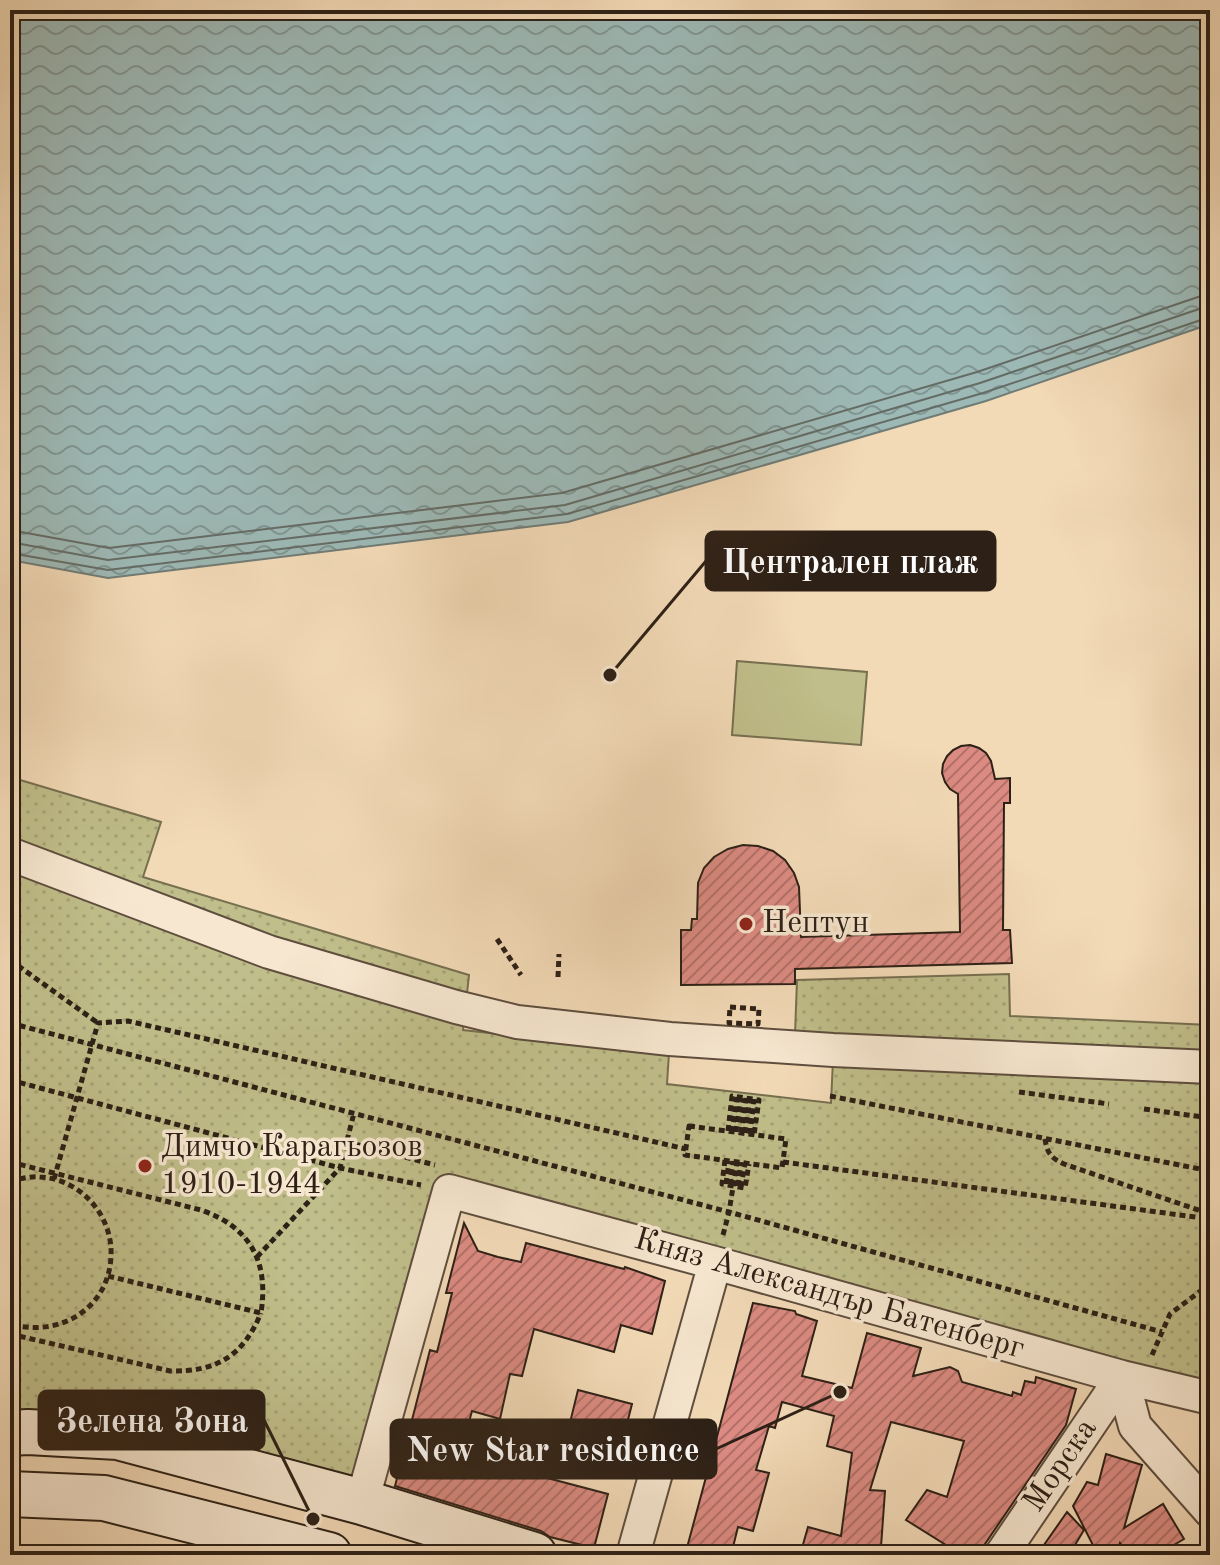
<svg xmlns="http://www.w3.org/2000/svg" width="1220" height="1565" font-family="'Old Standard TT',serif">
  <style>
    .grass { fill: #c0be8a; stroke: #766f50; stroke-width: 2 }
    .park { fill: url(#park-dots); stroke: #766f50; stroke-width: 2 }
    .water { fill: url(#water-waves); stroke: #707c76; stroke-width: 2 }
    .lines { fill: none; stroke-linecap: round; stroke-linejoin: round }
    .shore { stroke: #656c66; stroke-width: 2 }
    .building { fill: url(#building-hatch); stroke: #2d2016; stroke-width: 2 }
    .street-casing { stroke: #5e4e3e; stroke-width: 36 }
    .secondary-casing { stroke: #2d2016; stroke-width: 48 }
    .path { stroke: #2d2016; stroke-width: 5; stroke-dasharray: 6 4; stroke-linecap: butt }
    .street { stroke: #f7e7d0; stroke-width: 32 }
    .secondary { stroke: #f7e7d0; stroke-width: 44 }
    .poi-dot { fill: #8f2418; stroke: #f7e7d0; stroke-width: 3 }
    .labels { text-anchor: middle; dominant-baseline: central; stroke-width: 7; stroke-linejoin: round; paint-order: stroke }
    .poi-label { font-size: 32px; fill: #2d2016; stroke: #f7e7d0; text-anchor: start }
    .street-label { font-size: 32px; fill: #2d2016; stroke: #f7e7d0 }
    .leader { fill: none; stroke: #2d2016; stroke-width: 3 }
    .callout-dot { fill: #2d2016; stroke: #f7e7d0; stroke-width: 3 }
    .callout { fill: #2d2016; stroke: #2d2016; stroke-width: 3 }
    .callout-label { font-size: 34px; text-anchor: middle; font-weight: bold; fill: #fff }
  </style>
  <defs>
    <pattern id="park-dots" width="8" height="8" patternUnits="userSpaceOnUse" patternTransform="scale(2)"><rect width="8" height="8" fill="#c0be8a"/><path d="M2 2h.1M6 6h.1" fill="none" stroke="#a5a376" stroke-width="1.8" stroke-linecap="round"/></pattern>
    <pattern id="water-waves" width="16" height="10" patternUnits="userSpaceOnUse" patternTransform="scale(2)"><rect width="16" height="10" fill="#9db9b6"/><path d="M0 5q4-4 8 0t8 0" fill="none" stroke="#809693"/></pattern>
    <pattern id="building-hatch" width="6" height="6" patternUnits="userSpaceOnUse" patternTransform="scale(2)"><rect width="6" height="6" fill="#dc8b82"/><path d="M-1 1l2-2M0 6l6-6M5 7l2-2" fill="none" stroke="#b37169"/></pattern>
  </defs>
  <rect width="100%" height="100%" fill="#f3dab7"/>
  <filter id="stains"><feTurbulence type="fractalNoise" baseFrequency=".0025" numOctaves="4"/><feColorMatrix values="0 0 0 0 .2 0 0 0 0 .09 0 0 0 0 .02 0 0 0 .5 -.17"/></filter>
  <radialGradient id="worn" r=".72"><stop offset=".6" stop-color="#630" stop-opacity="0"/><stop offset="1" stop-color="#630" stop-opacity=".3"/></radialGradient>
  <path class="grass" d="M737,661L867,672L861,745L732,735Z"/>
  <path class="park" d="M10,777L161,822L143,877L469,975L463,1030L669,1053L667,1084L831,1103L834,1038L795,1035L797,980L1009,974L1010,1016L1210,1025V1385L442,1178L359,1483L10,1420Z"/>
  <path class="water" d="M10,10H1210V324L986,401L568,522L108,578L10,560Z"/>
  <g class="lines">
    <path class="shore" d="M10,530L109,548L562,493L977,372L1198,297L1210,295
      M10,542L108,560L565,505L980,383L1202,308L1210,307
      M10,553L108,570L567,514L983,393L1210,317"/>
  </g>
  <path class="building" d="M970,745L979,748L986,753L991,761L995,779L1010,778V803H1004L1003,930H1010L1012,963L795,969V984L681,985V930H691L692,919H697L698,883L704,868L714,857L728,849L743,845L758,846L773,851L785,860L794,873L799,887L801,937L960,932L958,794L950,789L945,782L942,773L943,764L947,756L953,750L961,746Z
    M464,1223L478,1251L498,1257L521,1262L526,1243L624,1269L625,1267L665,1281L652,1334L621,1325L614,1352L534,1329L522,1376L510,1374L500,1419L472,1411L460,1455L608,1494L594,1548L550,1537L541,1531L395,1486L430,1350L437,1352L452,1293H446Z
    M753,1303L795,1311L796,1314L817,1321L802,1376L852,1388L867,1333L921,1348L913,1376L950,1367L958,1371L962,1382L1012,1396L1013,1392L1021,1395L1025,1381L1035,1383L1036,1377L1076,1389L1066,1425L985,1544L980,1555H962L906,1520L927,1490L947,1497L964,1441L891,1422L870,1490L885,1491L881,1547L884,1548L883,1555H800L808,1527L841,1536L852,1453L827,1446L834,1416L782,1402L775,1428L769,1426L756,1470L769,1473L753,1531L738,1527L731,1555H685Z
    M578,1390L632,1404L619,1455L566,1439Z
    M1106,1454L1142,1465L1124,1528L1163,1504L1184,1539L1157,1555H1128L1120,1543L1119,1546L1104,1555H1098L1073,1506L1087,1482L1098,1485Z
    M1067,1512L1084,1530L1069,1555H1037Z"/>
  <g class="lines">
    <defs>
      <path id="street" d="M10,854L269,952L456,1007L517,1022L670,1039L833,1050L1210,1067
        M1122,1377L1135,1426L1210,1511
        M362,1502L449,1191L715,1263L1122,1377L1210,1398
        M633,1555L715,1263
        M1001,1555L1122,1377"/>
      <path id="secondary" d="M10,1433L28,1432L118,1437L362,1502L534,1555
        M10,1494L104,1498L329,1555"/>
    </defs>
    <use href="#street" class="street-casing"/>
    <use href="#secondary" class="secondary-casing"/>
    <path class="path" d="M497,939L521,975
      M10,960L98,1023
      M558,977L559,954
      M730,1007L759,1009L758,1024L729,1023Z
      M10,1023L729,1212L1162,1332
      M10,1080L340,1168L421,1185
      M1019,1092L1109,1104
      M830,1096L1210,1171
      M1144,1109L1210,1118
      M689,1126L786,1139L782,1168L685,1155Z
      M728,1131L732,1096L759,1100L754,1135
      M732,1132L737,1097
      M736,1132L741,1098
      M741,1133L746,1098
      M745,1133L750,1099
      M750,1134L754,1099
      M1045,1139C1047,1153 1051,1158 1064,1164L1210,1214
      M347,1142L435,1165
      M725,1160L722,1184L745,1188L749,1164
      M10,1162L201,1210C250,1227 269,1261 261,1313L108,1276
      M783,1162L1210,1219
      M54,1179L98,1023L128,1021L686,1149
      M10,1181C20,1179 30,1176 40,1177C81,1179 113,1216 111,1256C109,1309 59,1338 10,1324
      M726,1184L729,1161
      M730,1185L733,1161
      M738,1186L741,1162
      M741,1187L745,1163
      M723,1235L729,1212L737,1162
      M257,1257L340,1168L354,1113
      M10,1334L170,1371C217,1372 243,1356 261,1313
      M1152,1355L1170,1314L1210,1284"/>
    <use href="#street" class="street"/>
    <use href="#secondary" class="secondary"/>
  </g>
  <g class="poi-dot">
    <circle cx="746" cy="924" r="8"/>
    <circle cx="145" cy="1166" r="8"/>
  </g>
  <g class="labels">
    <g class="poi-label">
      <text x="762" y="924">Нептун</text>
      <text x="161" y="1148">Димчо Карагьозов<tspan x="161" dy="37">1910-1944</tspan></text>
    </g>
    <g class="street-label">
      <text transform="translate(829 1295) rotate(16)">Княз Александър Батенберг</text>
      <text transform="translate(1061 1466) rotate(-56)">Морска</text>
    </g>
  </g>
  <path class="leader" d="M610 675L706 561M313 1519L264 1420M840 1392L716 1449"/>
  <g class="callout-dot">
    <circle cx="610" cy="675" r="8"/>
    <circle cx="313" cy="1519" r="8"/>
    <circle cx="840" cy="1392" r="8"/>
  </g>
  <g class="callout">
    <rect x="706" y="532" width="289" height="58" rx="8"/>
    <rect x="39" y="1391" width="225" height="58" rx="8"/>
    <rect x="391" y="1420" width="325" height="58" rx="8"/>
  </g>
  <g class="callout-label">
    <text x="850" y="573">Централен плаж</text>
    <text x="152" y="1432">Зелена Зона</text>
    <text x="553" y="1461">New Star residence</text>
  </g>
  <rect width="1220" height="1565" fill="none" stroke="#f3dab7" stroke-width="40"/>
  <rect x="12" y="12" width="1196" height="1541" fill="none" stroke="#2d2016" stroke-width="4"/>
  <rect x="20" y="20" width="1180" height="1525" fill="none" stroke="#2d2016" stroke-width="2"/>
  <rect width="100%" height="100%" filter="url(#stains)"/>
  <rect width="100%" height="100%" fill="url(#worn)"/>
</svg>
